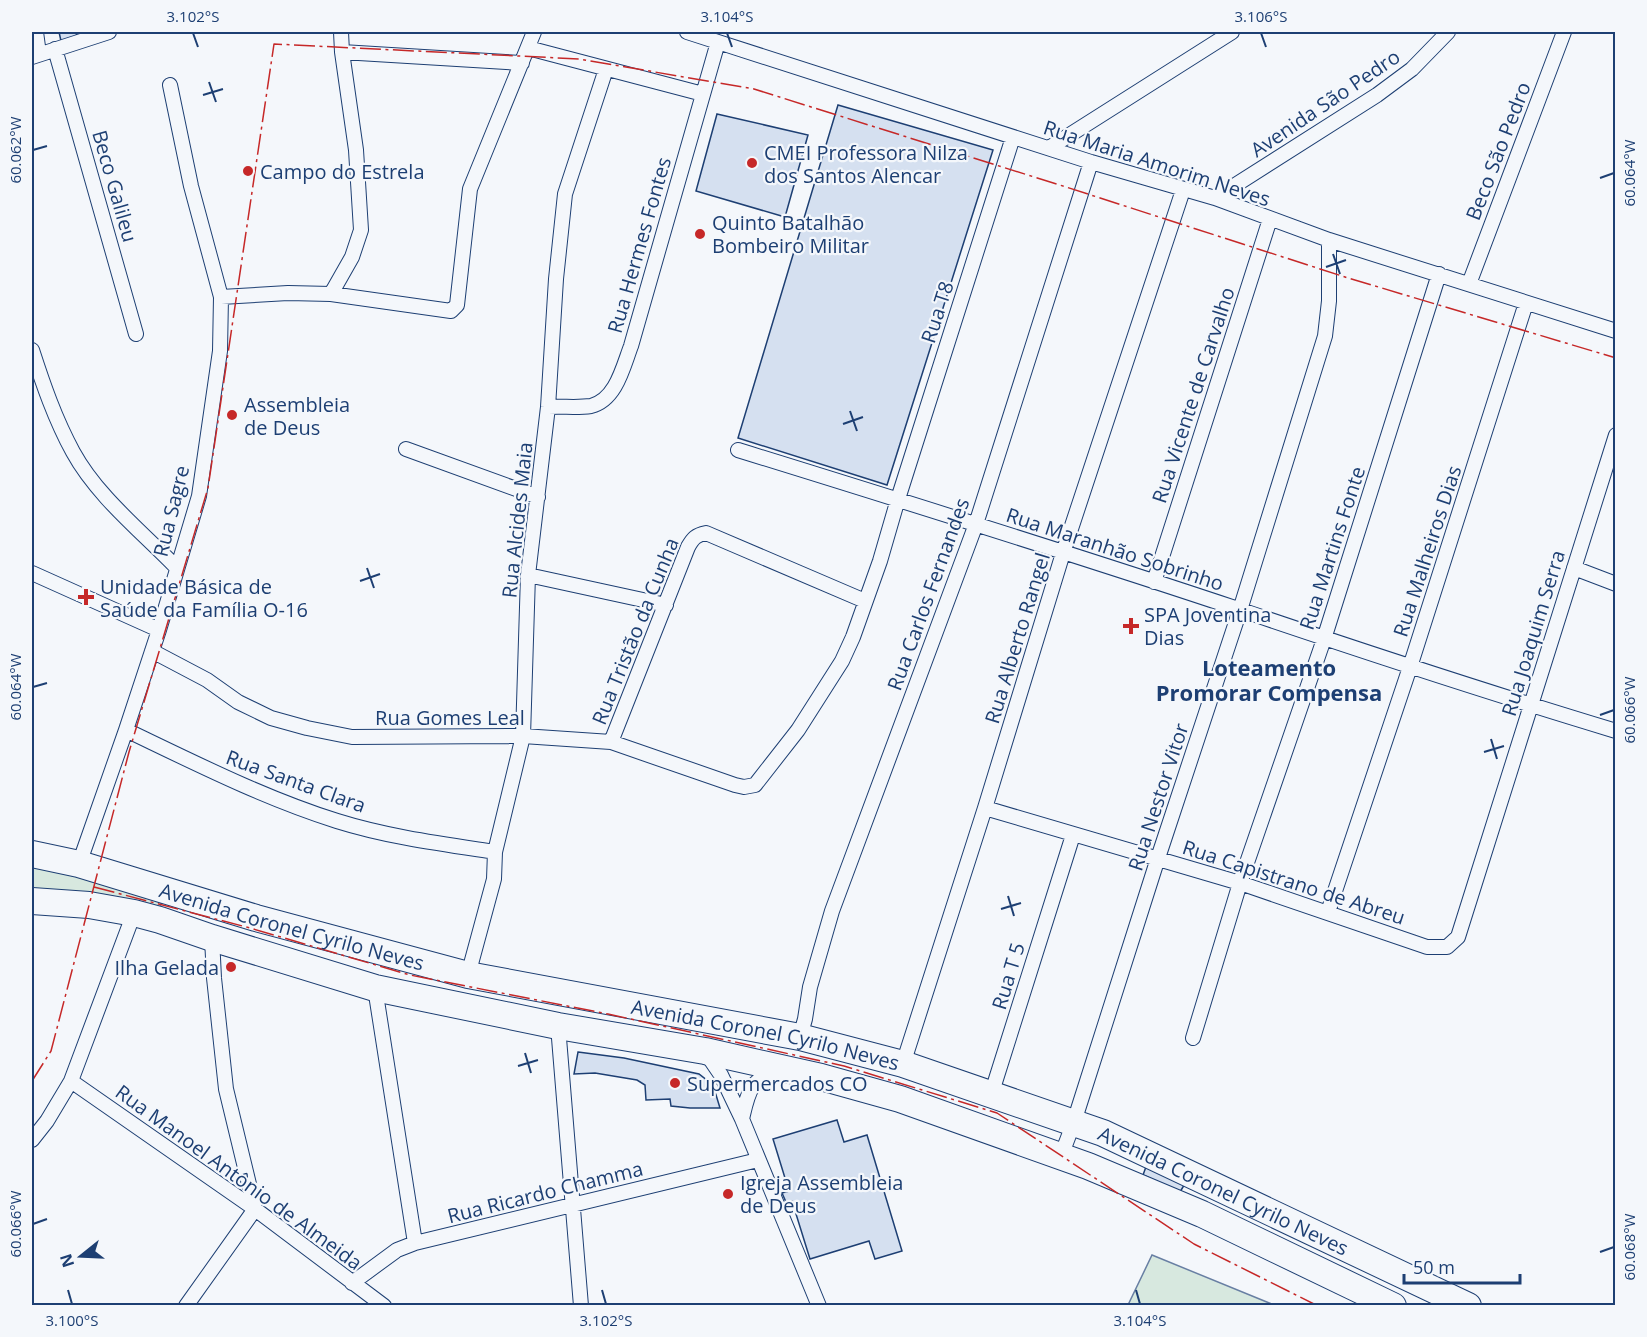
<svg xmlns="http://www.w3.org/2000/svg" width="1647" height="1337" font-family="'Open Sans',sans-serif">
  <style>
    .green { fill: #d7e8df; stroke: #687fa3; stroke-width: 1.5 }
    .building { fill: #d5e0f0; stroke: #1d3f73; stroke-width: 1.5 }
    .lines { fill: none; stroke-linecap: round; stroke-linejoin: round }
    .street-casing { stroke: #1d3f73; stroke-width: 16 }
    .highway-casing { stroke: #1d3f73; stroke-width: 28 }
    .street { stroke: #f4f7fb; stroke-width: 14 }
    .highway { stroke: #f4f7fb; stroke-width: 26 }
    .power { stroke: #c62828; stroke-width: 1.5; stroke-dasharray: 21 4.5 3 4.5; stroke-linecap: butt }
    .ticks { fill: none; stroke: #1d3f73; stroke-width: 2 }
    .poi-dot { fill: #c62828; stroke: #f4f7fb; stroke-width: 2 }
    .labels { text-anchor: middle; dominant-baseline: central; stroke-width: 4.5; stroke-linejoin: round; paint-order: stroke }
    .street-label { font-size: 20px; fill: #1d3f73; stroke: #f4f7fb }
    .poi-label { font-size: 20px; fill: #1d3f73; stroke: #f4f7fb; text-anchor: start }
    .quarter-label { font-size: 22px; font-weight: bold; fill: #1d3f73; stroke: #f4f7fb }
    .neatline { fill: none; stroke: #1d3f73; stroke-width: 2 }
    .ticks-label { font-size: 15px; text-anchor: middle; fill: #1d3f73 }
  </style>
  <rect width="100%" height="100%" fill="#f4f7fb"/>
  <path class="green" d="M32,865L162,899L159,912L32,893Z
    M1152,1255L1274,1305H1128Z"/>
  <path class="building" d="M59,32H76L77,37L61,41Z
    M838,105L993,150L887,485L738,438Z
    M717,114L808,135L785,217L696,191Z
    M578,1052L624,1058L699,1074L713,1085L720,1108H690L671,1106L670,1099L646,1100L645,1085L637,1080L595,1073L574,1074Z
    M837,1120L844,1142L867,1135L902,1251L875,1259L869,1241L810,1259L792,1201L786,1202L782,1193L789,1191L773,1139Z
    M1147,1164L1186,1182L1180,1192L1143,1175Z"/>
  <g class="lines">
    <defs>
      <path id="street" d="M36,32L39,54
        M687,32L1091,162L1215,198L1329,240L1616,331
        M528,48L703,94
        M55,49L136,334
        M342,52L522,63
        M32,57L109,32
        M1049,148L1232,32
        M1215,198L1377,95L1412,69L1448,32
        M1469,284L1564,32
        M331,294L352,257L361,230L356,150L342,52L341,32
        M221,297L288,293L331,294L451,311L457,305L470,189L534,32
        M32,350C43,384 55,419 73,452C97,496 141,531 176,567
        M548,407C562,406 577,408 591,406C616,400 623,367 631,346L718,42
        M406,449L538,497
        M738,450C906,502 1074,554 1241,610C1365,652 1490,693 1616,731
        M1574,568L1616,584
        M32,573L159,630
        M528,575L666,605
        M1154,582L1270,219
        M152,651L207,680L238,702L271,718L307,728L352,737L523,736L611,742L735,785L744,787L755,785L798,730L842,661L853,637L880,561L898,499L1013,137
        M126,730C195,763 264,798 337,821C388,837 442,844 495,852
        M611,742L688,547C693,538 696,535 706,533L865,601
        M985,808L1240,883L1427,947H1447L1458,937L1616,435
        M79,864L126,730L159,630L199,496L220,351L221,297L191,186L170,85
        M1328,912L1410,667L1526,303
        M468,975L494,879L495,852L523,736L528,575L548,407L556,279L565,194L606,69
        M375,988L415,1243
        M558,1026L581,1306
        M800,1037L805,1019L810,987L832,911L976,524L1091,162
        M1193,1038L1240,883L1324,639L1439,274
        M706,1053L721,1075L742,1119L819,1306
        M903,1064L985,808L1063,553L1183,190
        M71,1081L255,1209L384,1306
        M991,1095L1073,835
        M742,1119C748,1093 750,1077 780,1072
        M32,1140L47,1121L71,1081L134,913
        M1061,1156L1074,1122L1158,858L1240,610L1325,336L1329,301V240
        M352,1283L397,1250L415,1243L758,1160
        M186,1306L255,1209L226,1089L214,978L212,938"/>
      <g id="highway">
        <path id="s1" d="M32,854L79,864L256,918L468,975L800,1037L903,1064L1103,1133L1468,1306"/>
        <path d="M32,901L89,905L134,913L160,920L212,938L375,988L558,1026L705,1051L821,1077L900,1099L1088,1166L1202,1214L1393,1306"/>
      </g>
    </defs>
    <use href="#street" class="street-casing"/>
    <use href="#highway" class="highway-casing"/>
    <use href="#street" class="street"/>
    <use href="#highway" class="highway"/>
    <path class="power" d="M94,887L250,928L410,975L608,1014L844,1066L997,1113L1194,1244L1318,1306
      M32,1081L51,1051L129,752L208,488L274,44L579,59L754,89L1066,187L1345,277L1616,358"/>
  </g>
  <path class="ticks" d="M193,33L198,47M727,33L732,47M1261,33L1266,47M209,82L216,102M203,95L223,89M33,150L47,146M1600,178L1614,173M1333,254L1340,274M1326,267L1346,260M850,411L857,431M843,424L863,417M367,568L374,588M360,581L380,574M33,687L47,683M1600,715L1614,710M1491,739L1497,759M1484,752L1504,746M1008,896L1014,916M1001,909L1021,903M525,1053L531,1073M518,1066L538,1060M33,1224L47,1219M1600,1252L1614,1247M68,1290L72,1304M602,1290L606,1304M1136,1290L1140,1304"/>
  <g class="poi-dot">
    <circle cx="752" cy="163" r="6"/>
    <circle cx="248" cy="171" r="6"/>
    <circle cx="700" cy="234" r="6"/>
    <circle cx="232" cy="415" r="6"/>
    <path d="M83 588h6v6h6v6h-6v6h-6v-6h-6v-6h6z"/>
    <path d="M1128 617h6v6h6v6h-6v6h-6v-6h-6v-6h6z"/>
    <circle cx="231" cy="967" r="6"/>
    <circle cx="675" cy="1083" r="6"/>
    <circle cx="728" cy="1194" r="6"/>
  </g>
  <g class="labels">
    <g class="street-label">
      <text transform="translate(1325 103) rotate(-34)">Avenida São Pedro</text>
      <text transform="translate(1498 151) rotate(-69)">Beco São Pedro</text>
      <text transform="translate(1157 163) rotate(18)">Rua Maria Amorim Neves</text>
      <text transform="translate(115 186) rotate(74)">Beco Galileu</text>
      <text transform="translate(639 245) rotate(-74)">Rua Hermes Fontes</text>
      <text transform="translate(937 312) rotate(-72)">Rua T8</text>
      <text transform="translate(1193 395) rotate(-72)">Rua Vicente de Carvalho</text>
      <text transform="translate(171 511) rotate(-76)">Rua Sagre</text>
      <text transform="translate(517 520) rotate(-84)">Rua Alcides Maia</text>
      <text transform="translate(1332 548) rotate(-72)">Rua Martins Fonte</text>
      <text transform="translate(1115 549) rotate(18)">Rua Maranhão Sobrinho</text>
      <text transform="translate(1427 551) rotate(-72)">Rua Malheiros Dias</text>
      <text transform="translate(928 594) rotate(-70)">Rua Carlos Fernandes</text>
      <text transform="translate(635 631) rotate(-68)">Rua Tristão da Cunha</text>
      <text transform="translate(1533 633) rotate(-73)">Rua Joaquim Serra</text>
      <text transform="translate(1017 638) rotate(-73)">Rua Alberto Rangel</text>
      <text x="450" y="717">Rua Gomes Leal</text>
      <text transform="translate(296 781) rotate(20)">Rua Santa Clara</text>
      <text transform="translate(1158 797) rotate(-72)">Rua Nestor Vitor</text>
      <text transform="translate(1294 882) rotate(18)">Rua Capistrano de Abreu</text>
      <text stroke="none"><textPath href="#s1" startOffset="270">Avenida Coronel Cyrilo Neves</textPath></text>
      <text transform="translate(1008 976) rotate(-73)">Rua T 5</text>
      <text stroke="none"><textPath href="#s1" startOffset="756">Avenida Coronel Cyrilo Neves</textPath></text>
      <text transform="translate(239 1177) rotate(36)">Rua Manoel Antônio de Almeida</text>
      <text stroke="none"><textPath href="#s1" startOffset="1242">Avenida Coronel Cyrilo Neves</textPath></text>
      <text transform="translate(545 1192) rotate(-14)">Rua Ricardo Chamma</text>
    </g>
    <g class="poi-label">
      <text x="764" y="152">CMEI Professora Nilza<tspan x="764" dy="23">dos Santos Alencar</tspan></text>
      <text x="260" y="171">Campo do Estrela</text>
      <text x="712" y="222">Quinto Batalhão<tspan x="712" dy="23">Bombeiro Militar</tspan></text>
      <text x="244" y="404">Assembleia<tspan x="244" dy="23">de Deus</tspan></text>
      <text x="100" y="586">Unidade Básica de<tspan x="100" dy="23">Saúde da Família O-16</tspan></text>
      <text x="1144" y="614">SPA Joventina<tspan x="1144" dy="23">Dias</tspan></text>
      <text x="219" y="967" text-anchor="end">Ilha Gelada</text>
      <text x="687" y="1083">Supermercados CO</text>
      <text x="740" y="1182">Igreja Assembleia<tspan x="740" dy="23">de Deus</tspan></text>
    </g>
    <g class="quarter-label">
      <text x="1269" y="667">Loteamento<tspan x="1269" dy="25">Promorar Compensa</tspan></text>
    </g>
  </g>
  <rect width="1647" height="1337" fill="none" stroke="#f4f7fb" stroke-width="66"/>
  <g transform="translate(81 1256) rotate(252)" stroke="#f4f7fb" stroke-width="4.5" paint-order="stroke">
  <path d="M0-4.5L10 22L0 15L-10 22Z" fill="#1d3f73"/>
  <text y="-9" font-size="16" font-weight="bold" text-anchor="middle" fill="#1d3f73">N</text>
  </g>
  <path d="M1404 1274v9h116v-9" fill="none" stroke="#1d3f73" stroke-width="3"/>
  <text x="1413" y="1274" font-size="18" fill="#1d3f73" stroke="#f4f7fb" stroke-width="4.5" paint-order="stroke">50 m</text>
  <rect x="33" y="33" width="1581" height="1271" class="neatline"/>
  <g class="ticks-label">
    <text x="193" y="22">3.102°S</text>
    <text x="727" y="22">3.104°S</text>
    <text x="1261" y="22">3.106°S</text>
    <text transform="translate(16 150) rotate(-90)" y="5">60.062°W</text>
    <text transform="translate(1630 173) rotate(-90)" y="5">60.064°W</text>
    <text transform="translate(16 687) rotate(-90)" y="5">60.064°W</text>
    <text transform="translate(1630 710) rotate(-90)" y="5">60.066°W</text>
    <text transform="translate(16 1224) rotate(-90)" y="5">60.066°W</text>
    <text transform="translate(1630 1247) rotate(-90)" y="5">60.068°W</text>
    <text x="72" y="1326">3.100°S</text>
    <text x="606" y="1326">3.102°S</text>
    <text x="1140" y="1326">3.104°S</text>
  </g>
</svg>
